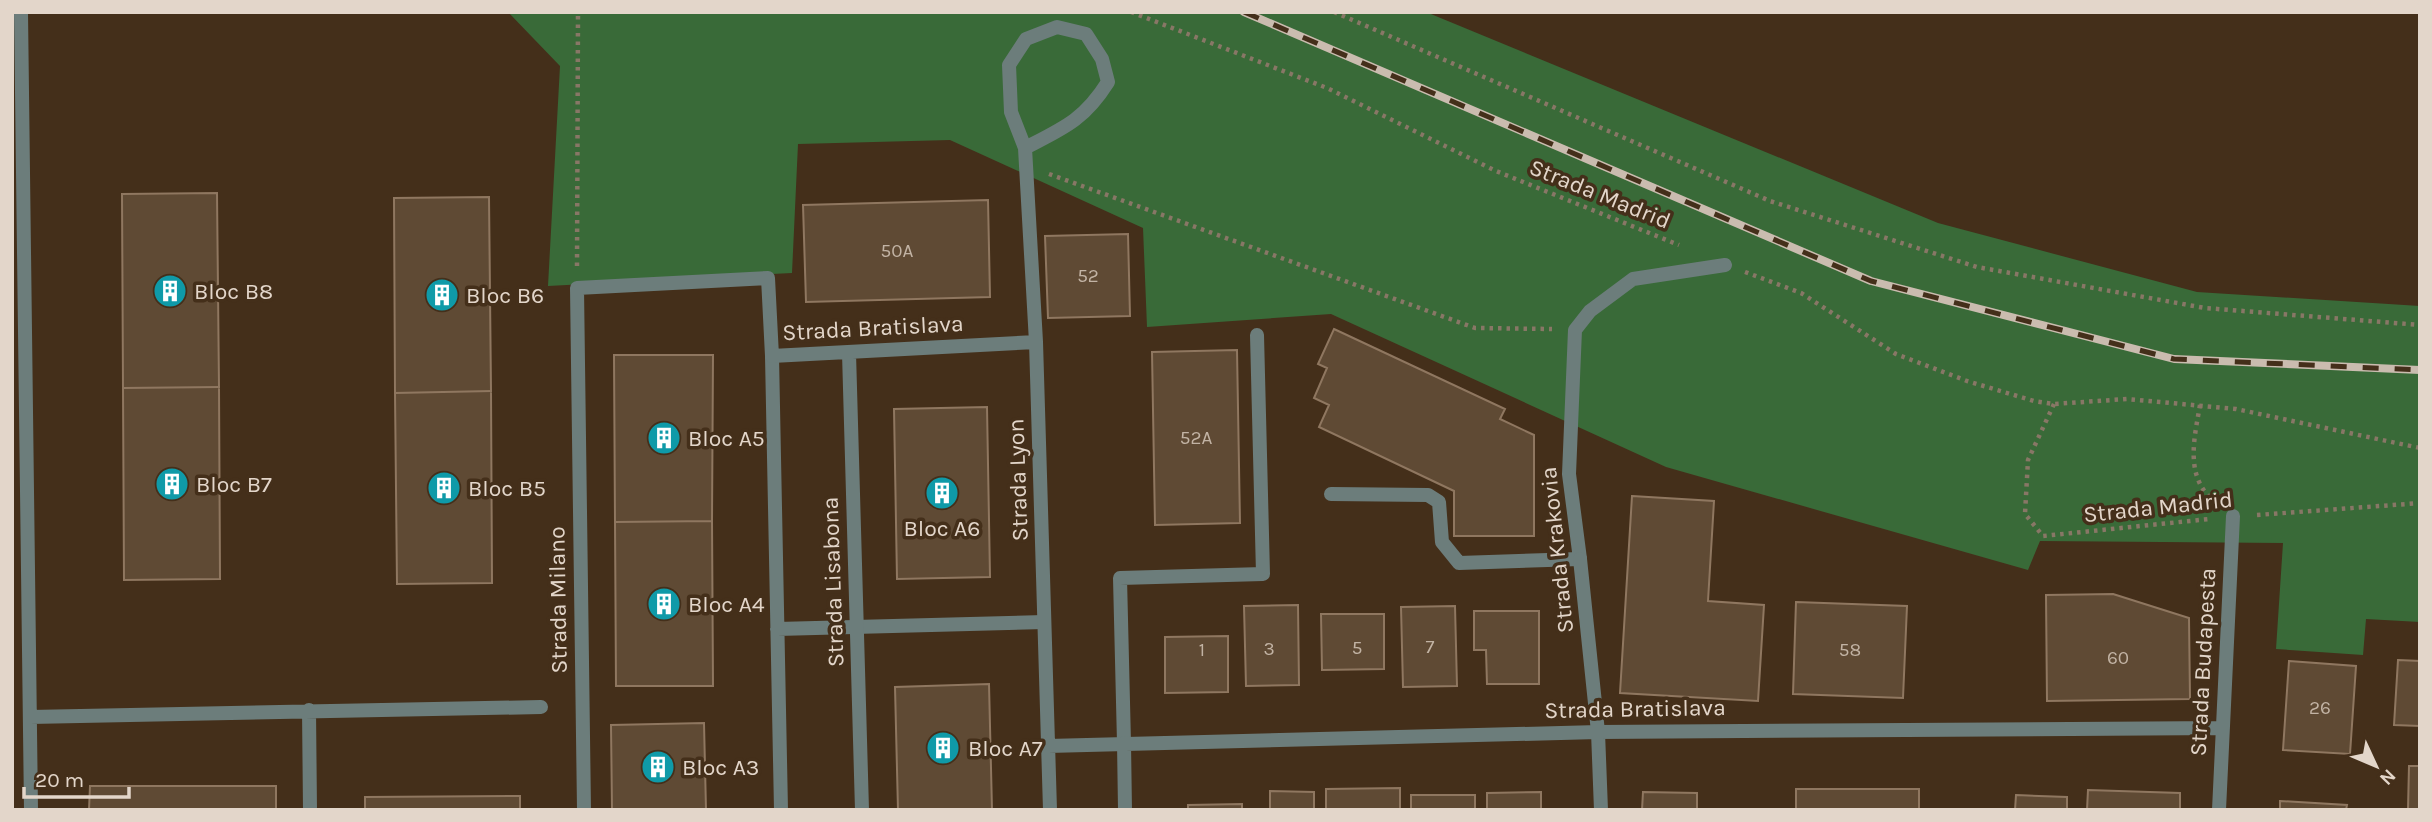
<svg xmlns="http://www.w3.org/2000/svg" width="2432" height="822" font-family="Karla,sans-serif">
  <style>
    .green { fill: #396a38 }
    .building { fill: #5f4a34; stroke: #8f7760; stroke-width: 2 }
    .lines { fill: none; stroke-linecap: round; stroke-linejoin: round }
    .path { stroke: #876; stroke-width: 4.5; stroke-dasharray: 3.5 5; stroke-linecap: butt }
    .service { stroke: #6c7d7b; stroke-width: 14 }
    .minor { stroke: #6c7d7b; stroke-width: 14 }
    .rail-casing { stroke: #cabcaf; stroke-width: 8 }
    .rail { stroke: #442f1a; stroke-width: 5; stroke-dasharray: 16; stroke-linecap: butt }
    .labels { text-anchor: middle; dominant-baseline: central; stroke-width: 7; stroke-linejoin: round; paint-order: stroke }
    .number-label { font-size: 19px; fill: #c2b3a4 }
    .street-label { font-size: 23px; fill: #e3d6ca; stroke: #442f1a }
    .poi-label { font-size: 23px; fill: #e3d6ca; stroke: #442f1a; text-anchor: start }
  </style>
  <rect width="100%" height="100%" fill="#442f1a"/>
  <path class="green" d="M508,12H1426L1938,223L2197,292L2420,306V622L2366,619L2363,655L2276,649L2283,543L2040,541L2028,570L1666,467L1331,314L1147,327L1143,228L950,140L798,144L792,273L548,286L560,66Z"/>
  <path class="building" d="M217,193L219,387L123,388L122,194Z
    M489,197L491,391L395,393L394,198Z
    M988,200L990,297L806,302L803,205Z
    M1128,234L1130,316L1048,318L1045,236Z
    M1334,329L1505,409L1500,419L1534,435V536H1454V491L1319,427L1329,405L1314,398L1327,368L1318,364Z
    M1237,350L1240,523L1155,525L1152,352Z
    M614,355H713L712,521L615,522Z
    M219,387L220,579L124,580L123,388Z
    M491,391L492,583L397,584L395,393Z
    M987,407L990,577L897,579L894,409Z
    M1632,496L1714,501L1708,601L1764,605L1758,701L1620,693Z
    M712,521L713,686H616L615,522Z
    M2113,594L2189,618L2190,699L2047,701L2046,595Z
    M1796,602L1907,606L1903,698L1793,694Z
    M1298,605L1299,685L1246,686L1244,606Z
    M1455,606L1457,686L1403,687L1401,607Z
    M1474,611H1539V684H1487L1486,650H1474Z
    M1321,614H1384V669L1322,670Z
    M1228,636V692L1165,693V637Z
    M2398,660L2420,661V726L2394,725Z
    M2289,661L2356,666L2350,754L2283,750Z
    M989,684L992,810H898L895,687Z
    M704,723L706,810H612L611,725Z
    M2409,766H2420V810L2408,809Z
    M90,786H276V810H89Z
    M1400,788V810H1326V789Z
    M1796,789H1919V810H1796Z
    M2088,790L2180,793V810H2087Z
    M1270,791L1314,792V810H1270Z
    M1541,792V810H1487V793Z
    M1643,792L1697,793V810H1642Z
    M1411,795H1475V810H1411Z
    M2016,795L2067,797V810H2015Z
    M520,796V810H365V797Z
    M2280,801L2347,805L2346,810H2280Z
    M1242,804V810H1188V805Z"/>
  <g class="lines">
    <path class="path" d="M1131,12L1327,88L1496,171L1679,245
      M1334,12L1770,201L1977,267L2205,308L2420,325
      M1049,174L1475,328L1552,329
      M577,266L578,12
      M1745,272L1801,293L1896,354L1967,381L2034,401L2054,404L2127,399L2236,409L2420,448
      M2054,404L2028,460L2025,514L2043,536L2209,519
      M2200,405C2194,440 2184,478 2216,503
      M2257,515L2420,503"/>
    <path class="service" d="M772,356L781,810
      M1331,494L1428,495L1439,502L1442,542L1459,563L1580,559L1569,474L1575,330L1590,311L1633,279L1725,265
      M777,629L1044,622
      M1124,743L1120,578L1263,574L1257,335"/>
    <path class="minor" d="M21,12L31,810
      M1025,148C1064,128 1084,120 1108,82L1102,59L1086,34L1057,27L1026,39L1009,65L1011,112L1025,148L1036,342L1050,810
      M849,353L862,810
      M1580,559L1598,732L1601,810
      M309,710L310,810
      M30,717L541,707
      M1124,743L1125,810
      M1048,746L1598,732L2223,728
      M584,810L577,288L768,278L772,356L1036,342
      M2219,810L2233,516"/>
    <defs>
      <path id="rail" d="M1244,12L1871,281L2174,359L2420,370"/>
    </defs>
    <use href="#rail" class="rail-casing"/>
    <use href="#rail" class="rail"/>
  </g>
  <defs>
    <symbol id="building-disc" viewBox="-11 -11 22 22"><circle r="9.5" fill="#0f9aa8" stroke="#442f1a"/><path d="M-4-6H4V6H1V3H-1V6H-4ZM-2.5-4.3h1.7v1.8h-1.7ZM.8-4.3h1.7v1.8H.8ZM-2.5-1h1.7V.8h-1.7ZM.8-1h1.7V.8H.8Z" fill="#fff"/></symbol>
  </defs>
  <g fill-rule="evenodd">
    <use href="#building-disc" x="151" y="272" width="38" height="38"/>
    <use href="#building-disc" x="423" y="276" width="38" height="38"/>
    <use href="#building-disc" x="645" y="419" width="38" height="38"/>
    <use href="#building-disc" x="153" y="465" width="38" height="38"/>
    <use href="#building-disc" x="425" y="469" width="38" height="38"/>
    <use href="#building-disc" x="923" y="474" width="38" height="38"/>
    <use href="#building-disc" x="645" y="585" width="38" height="38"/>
    <use href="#building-disc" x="924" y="729" width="38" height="38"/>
    <use href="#building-disc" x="639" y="748" width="38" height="38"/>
  </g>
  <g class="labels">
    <g class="number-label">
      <text x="897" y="251">50A</text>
      <text x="1088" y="276">52</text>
      <text x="1196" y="438">52A</text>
      <text x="1430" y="647">7</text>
      <text x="1357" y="648">5</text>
      <text x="1269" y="649">3</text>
      <text x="1202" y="650">1</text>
      <text x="1850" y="650">58</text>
      <text x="2118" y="658">60</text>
      <text x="2320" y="708">26</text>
    </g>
    <g class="street-label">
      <text transform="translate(1600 194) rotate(22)">Strada Madrid</text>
      <text transform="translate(873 328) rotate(-3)">Strada Bratislava</text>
      <text transform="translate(1018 480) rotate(-92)">Strada Lyon</text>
      <text transform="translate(2158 507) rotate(-6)">Strada Madrid</text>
      <text transform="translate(1557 550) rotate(-96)">Strada Krakovia</text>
      <text transform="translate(833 582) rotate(-92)">Strada Lisabona</text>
      <text transform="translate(558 600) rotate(-91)">Strada Milano</text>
      <text transform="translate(2203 662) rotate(-87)">Strada Budapesta</text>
      <text transform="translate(1635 709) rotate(-1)">Strada Bratislava</text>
    </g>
    <g class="poi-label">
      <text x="194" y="291">Bloc B8</text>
      <text x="466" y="295">Bloc B6</text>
      <text x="688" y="438">Bloc A5</text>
      <text x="196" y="484">Bloc B7</text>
      <text x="468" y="488">Bloc B5</text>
      <text x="942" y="528" text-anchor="middle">Bloc A6</text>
      <text x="688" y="604">Bloc A4</text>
      <text x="968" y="748">Bloc A7</text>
      <text x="682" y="767">Bloc A3</text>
    </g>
  </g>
  <rect width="2432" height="822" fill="none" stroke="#e3d6ca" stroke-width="28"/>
  <g transform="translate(2376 766) rotate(134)" stroke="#442f1a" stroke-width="5" paint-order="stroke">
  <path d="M0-5L12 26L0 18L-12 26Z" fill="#e3d6ca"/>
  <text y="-10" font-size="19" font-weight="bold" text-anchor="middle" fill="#e3d6ca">N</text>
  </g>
  <path d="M24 787v10h105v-10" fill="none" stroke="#e3d6ca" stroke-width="3.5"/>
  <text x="35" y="787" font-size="21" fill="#e3d6ca" stroke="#442f1a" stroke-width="5" paint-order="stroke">20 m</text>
</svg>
